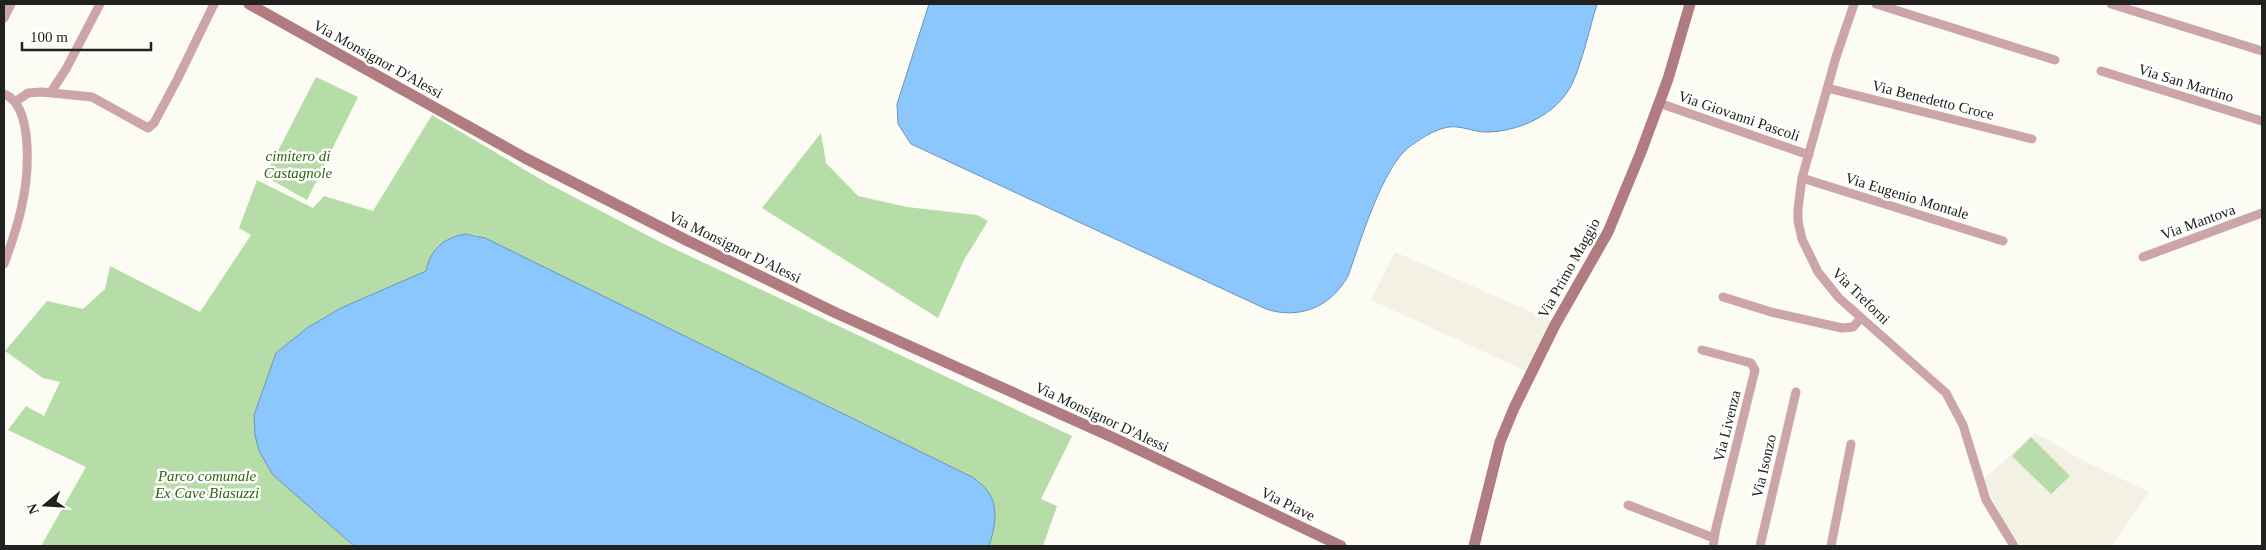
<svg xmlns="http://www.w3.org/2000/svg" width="2266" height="550" font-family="'Times New Roman',serif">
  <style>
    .built { fill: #f3f1e3 }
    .green { fill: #b6dca7 }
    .water { fill: #8bc6fc; stroke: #6b94ba }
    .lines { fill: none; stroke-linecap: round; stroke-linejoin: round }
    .street { stroke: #cba5a7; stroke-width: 9 }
    .secondary { stroke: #b17c7f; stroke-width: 11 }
    .labels { text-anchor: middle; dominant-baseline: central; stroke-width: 5; stroke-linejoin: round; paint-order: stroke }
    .street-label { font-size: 15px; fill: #21211f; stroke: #fff }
    .park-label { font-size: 15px; font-style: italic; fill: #2e640d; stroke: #fff }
  </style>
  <rect width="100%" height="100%" fill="#fcfbf4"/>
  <path class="built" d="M1395,252L1554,322L1528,372L1371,300Z
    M2035,433L2082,460L2149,492L2112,546H2021L2017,541L2000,516L1984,479Z"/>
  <path class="green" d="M316,77L358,97L307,200L268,178H264Z
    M432,115L547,183L662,243L1072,436L1041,499L1057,506L1043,546H989C998,519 998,494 972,477L477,235C451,231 432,246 426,271L341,308L307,328L276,353L254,415L255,435L259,451L273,475L354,546H41L86,467L8,430L26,406L44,416L60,382L43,378L5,351L47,301L83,309L105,289L110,266L200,312L251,235L239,228L257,180L313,208L324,196L373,211Z
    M821,133L826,163L858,196L907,207L977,215L988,221L964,260L938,318L762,208Z
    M2031,437L2070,476L2051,494L2012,456Z"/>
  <path class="water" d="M929,4H1597C1590,27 1582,63 1572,84C1557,115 1517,133 1483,132C1474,131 1466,128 1457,127C1440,125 1422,138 1409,147C1382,168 1360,243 1348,276C1331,307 1299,320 1266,309L911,144L898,124L897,104Z
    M466,234L485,238L972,477C1000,495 998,518 989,546H354L273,475L259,451L255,435L254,415L276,353L307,328L341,308L426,271C430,250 444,237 466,234Z"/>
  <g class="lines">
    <path class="street" d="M1854,4L1836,57L1802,178L1798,209V221L1802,239L1818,272L1839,298L1946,393L1963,425L1986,500L2014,546
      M1876,4L2055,60
      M2111,4L2262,51
      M4,18L11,4
      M2101,71L2262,121
      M1827,88L2032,139
      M51,92L66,69L100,4
      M4,94C35,106 28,178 22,205C18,225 11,245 4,264
      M15,102L28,93L42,92L92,97L148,128L154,123L177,80L214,4
      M1659,103L1809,155
      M1802,178L2003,241
      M2143,257L2262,213
      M1723,297L1771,312L1842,328L1853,327L1861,318
      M1702,350L1751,363L1755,370L1716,528L1713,546
      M1628,505L1714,538
      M1760,546L1796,392
      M1831,546L1851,444"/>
    <path class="secondary" d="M249,4L525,158L684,239L836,313L1114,438L1341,546
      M1474,546L1500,442L1514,408L1555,325L1608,232L1641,152L1668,79L1690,4"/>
  </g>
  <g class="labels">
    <g class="street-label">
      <text transform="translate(378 59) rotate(29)">Via Monsignor D'Alessi</text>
      <text transform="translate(2186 83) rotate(17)">Via San Martino</text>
      <text transform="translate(1933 100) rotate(14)">Via Benedetto Croce</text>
      <text transform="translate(1739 116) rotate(19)">Via Giovanni Pascoli</text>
      <text transform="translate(1907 196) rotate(17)">Via Eugenio Montale</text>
      <text transform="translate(2198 222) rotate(-20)">Via Mantova</text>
      <text transform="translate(735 247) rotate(26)">Via Monsignor D'Alessi</text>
      <text transform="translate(1569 268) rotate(-61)">Via Primo Maggio</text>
      <text transform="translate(1861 296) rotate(44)">Via Treforni</text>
      <text transform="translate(1102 417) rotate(25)">Via Monsignor D'Alessi</text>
      <text transform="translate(1727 426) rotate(-76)">Via Livenza</text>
      <text transform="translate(1764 466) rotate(-77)">Via Isonzo</text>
      <text transform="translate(1288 504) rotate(26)">Via Piave</text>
    </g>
    <g class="park-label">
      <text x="298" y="156">cimitero di<tspan x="298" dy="17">Castagnole</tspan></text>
      <text x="207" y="476">Parco comunale<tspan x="207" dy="17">Ex Cave Biasuzzi</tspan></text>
    </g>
  </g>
  <rect width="2266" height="550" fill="none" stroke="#21211f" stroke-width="10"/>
  <g transform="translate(45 505) rotate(252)" stroke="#ffffff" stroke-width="4" paint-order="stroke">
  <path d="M0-4L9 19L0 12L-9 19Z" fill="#21211f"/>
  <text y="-8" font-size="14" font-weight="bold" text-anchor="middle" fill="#21211f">N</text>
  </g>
  <path d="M22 42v8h129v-8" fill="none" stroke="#21211f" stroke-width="2.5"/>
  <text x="30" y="42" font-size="15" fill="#21211f" stroke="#ffffff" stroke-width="4" paint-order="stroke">100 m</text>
</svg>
